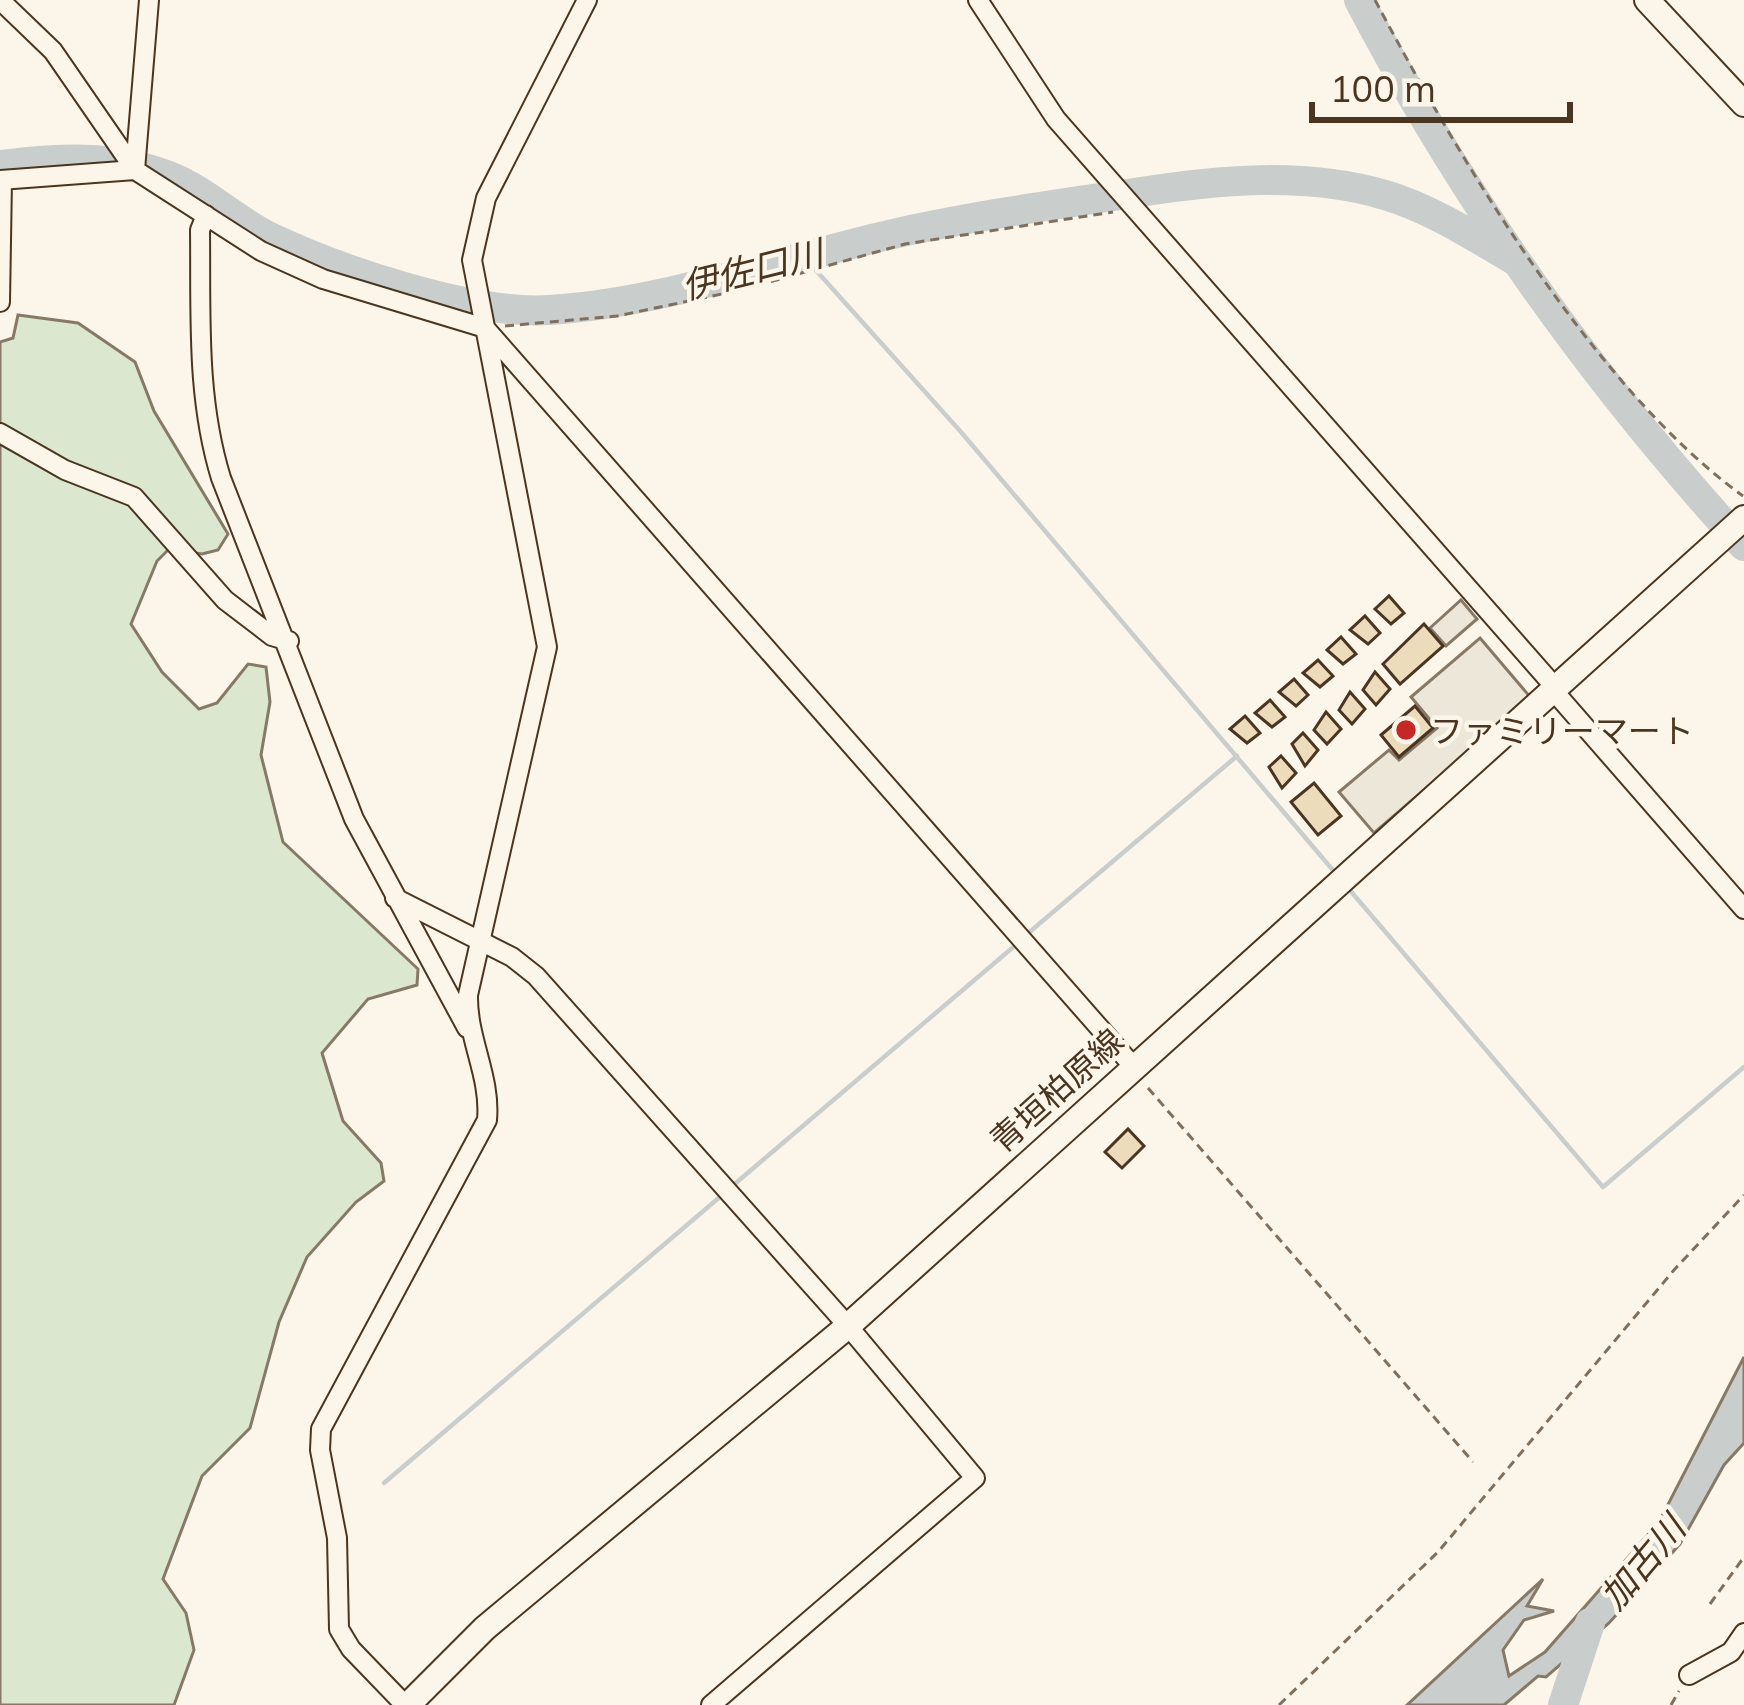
<svg xmlns="http://www.w3.org/2000/svg" width="1744" height="1705" font-family="Mulish,'Noto Sans JP',sans-serif">
  <style>
    .green { fill: #dce7d0; stroke: #887966; stroke-width: 3 }
    .parking { fill: #ede7d9; stroke: #887966; stroke-width: 3 }
    .water { fill: #c9cecd; stroke: #887966; stroke-width: 3 }
    .lines { fill: none; stroke-linecap: round; stroke-linejoin: round }
    .stream { stroke: #c9cecd; stroke-width: 4.5 }
    .river { stroke: #c9cecd; stroke-width: 30 }
    .building { fill: #ecdcbc; stroke: #4a3520; stroke-width: 3 }
    .minor-casing { stroke: #4a3520; stroke-width: 22 }
    .major-casing { stroke: #4a3520; stroke-width: 28 }
    .path { stroke: #7f6f5c; stroke-width: 3; stroke-dasharray: 9 6; stroke-linecap: butt }
    .minor { stroke: #fbf6e9; stroke-width: 18 }
    .major { stroke: #fbf6e9; stroke-width: 24 }
    .poi-dot { fill: #c62828; stroke: #fbf6e9; stroke-width: 4.5 }
    .labels { text-anchor: middle; dominant-baseline: central; stroke-width: 9; stroke-linejoin: round; paint-order: stroke }
    .poi-label { font-size: 33px; fill: #4a3520; stroke: #fbf6e9; text-anchor: start }
    .street-label { font-size: 33px; fill: #4a3520; stroke: #fbf6e9 }
    .water-label { font-size: 36px; font-style: italic; fill: #4a3520; stroke: #fbf6e9 }
  </style>
  <rect width="100%" height="100%" fill="#fbf6e9"/>
  <path class="green" d="M18,315L78,323L135,362L154,411L228,534L218,550L202,554L169,549L157,561L131,624L162,672L199,709L217,703L248,664L266,667L270,702L261,755L283,842L418,969L417,985L368,999L322,1053L343,1121L381,1163L384,1181L356,1202L307,1257L279,1322L250,1428L202,1476L163,1579L186,1613L194,1650L174,1705H0V342L13,338Z"/>
  <path class="parking" d="M1461,600L1477,619L1446,646L1430,628Z
    M1480,638L1531,698L1374,833L1339,792L1389,750L1399,760L1437,728L1411,697Z"/>
  <path class="water" d="M1744,1357V1443L1724,1465L1680,1544L1609,1623L1546,1677L1538,1676L1504,1705H1407L1543,1579L1527,1606L1554,1611L1524,1620L1503,1650L1509,1676L1545,1652L1659,1522Z"/>
  <g class="lines">
    <path class="stream" d="M804,257L961,432L1337,875
      M1348,888L1603,1187L1744,1067
      M1026,935L1237,756
      M730,1188L1018,943
      M384,1483L721,1196"/>
    <path class="river" d="M1359,0C1463,199 1592,380 1744,546
      M0,165C58,158 113,154 169,176C205,190 235,220 270,237C339,270 472,315 549,310C663,303 773,262 884,236C966,217 1051,205 1134,193C1216,180 1304,171 1385,195C1432,209 1473,236 1514,260
      M1563,1705L1590,1623"/>
  </g>
  <path class="building" d="M1389,596L1404,613L1391,624L1375,609Z
    M1365,616L1380,633L1368,644L1350,630Z
    M1424,624L1443,646L1400,684L1383,664Z
    M1341,637L1356,654L1343,664L1327,650Z
    M1318,660L1333,676L1320,687L1303,673Z
    M1375,672L1390,689L1376,705L1363,690Z
    M1294,679L1308,695L1296,706L1279,692Z
    M1350,692L1365,709L1352,724L1339,710Z
    M1270,700L1285,717L1272,727L1255,713Z
    M1415,706L1433,728L1399,757L1381,735Z
    M1326,712L1341,729L1327,744L1314,730Z
    M1245,716L1260,733L1247,743L1230,729Z
    M1303,733L1318,750L1305,766L1292,744Z
    M1281,756L1296,773L1282,788L1269,767Z
    M1314,783L1341,816L1318,835L1291,802Z
    M1128,1129L1144,1146L1122,1168L1105,1152Z"/>
  <g class="lines">
    <defs>
      <path id="minor" d="M0,0L53,51L135,170L261,251L323,279L485,328L1133,1066
        M978,0L1056,119L1554,686
        M135,170L149,0
        M0,180L135,170
        M206,215L200,230C201,314 196,397 221,478L354,819L467,1028
        M0,302L2,180
        M0,433L65,470L134,497L225,600L272,636L289,641
        M1552,689L1744,909
        M395,898L512,957L536,976L848,1326L975,1478L711,1705
        M1689,1675L1731,1652L1744,1633
        M405,1705L351,1649L339,1629L337,1538L320,1450L321,1429L487,1120C491,1076 467,1039 468,995L547,647L472,260L486,198L587,0"/>
      <path id="major" d="M1647,0L1744,104
        M408,1705L485,1628L848,1326L1744,518"/>
    </defs>
    <use href="#minor" class="minor-casing"/>
    <use href="#major" class="major-casing"/>
    <path class="path" d="M1375,0C1461,162 1594,388 1743,496
      M505,326L617,316L741,290L905,244L1113,212
      M1148,1088L1473,1462
      M1710,1604L1744,1557
      M1279,1705L1438,1552L1674,1270L1744,1195
      M1671,1705L1679,1691"/>
    <use href="#minor" class="minor"/>
    <use href="#major" class="major"/>
  </g>
  <circle class="poi-dot" cx="1406" cy="730" r="12"/>
  <g class="labels">
    <g class="poi-label">
      <text x="1430" y="730">ファミリーマート</text>
    </g>
    <g class="street-label">
      <text transform="translate(1056 1090) rotate(-42)">青垣柏原線</text>
    </g>
    <g class="water-label">
      <text transform="translate(752 269) rotate(-14)">伊佐口川</text>
      <text transform="translate(1642 1562) rotate(-50)">加古川</text>
    </g>
  </g>
  <path d="M1312 102v18h258v-18" fill="none" stroke="#4a3520" stroke-width="6"/>
  <text x="1330" y="102" font-size="36" fill="#4a3520" stroke="#fbf6e9" stroke-width="9" paint-order="stroke">100 m</text>
</svg>
